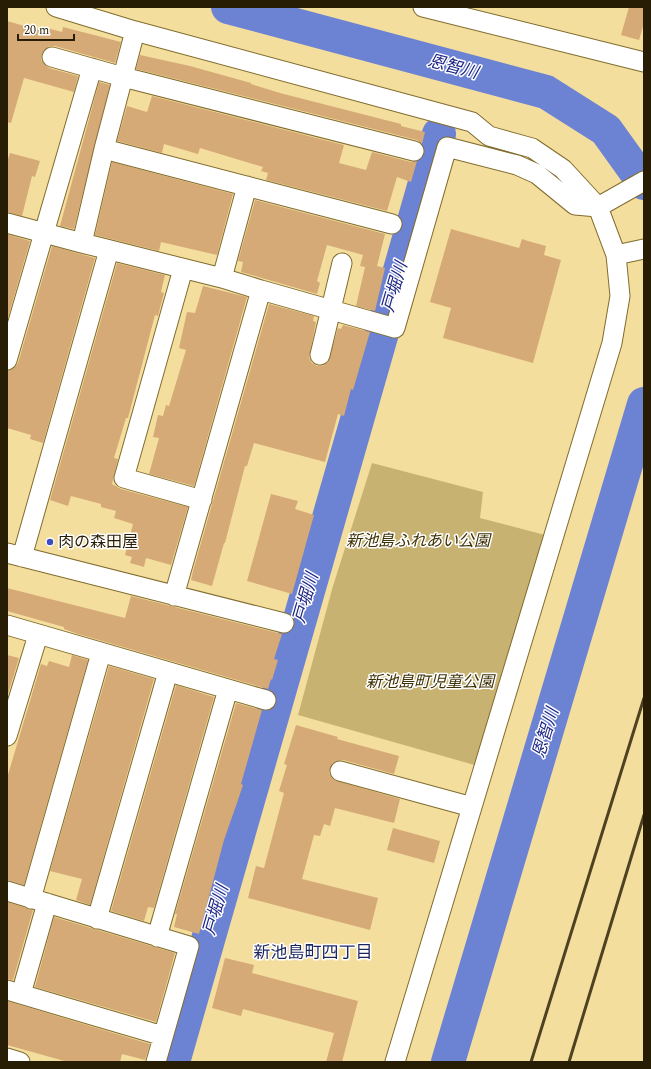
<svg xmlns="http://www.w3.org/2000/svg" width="651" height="1069" font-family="Spectral,'Noto Sans JP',serif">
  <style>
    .green { fill: #c8b272 }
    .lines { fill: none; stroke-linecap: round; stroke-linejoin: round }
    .river { stroke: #6c82d3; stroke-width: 34 }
    .building { fill: #d6aa76 }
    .minor-casing { stroke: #816c2e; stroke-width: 21 }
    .minor { stroke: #fff; stroke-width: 19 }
    .rail { stroke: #4d4221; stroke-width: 3 }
    .poi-dot { fill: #3b4dc0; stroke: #fff; stroke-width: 1.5 }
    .labels { text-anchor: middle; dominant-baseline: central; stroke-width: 3; stroke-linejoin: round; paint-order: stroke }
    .park-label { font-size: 16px; font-style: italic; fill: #3e3104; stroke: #fff }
    .poi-label { font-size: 16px; fill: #261d04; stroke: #fff; text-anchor: start }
    .water-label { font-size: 17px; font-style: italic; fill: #1d2584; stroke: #fff }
    .neighbourhood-label { font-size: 17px; fill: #1c265e; stroke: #fff }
  </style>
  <rect width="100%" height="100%" fill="#f4de9e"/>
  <path class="green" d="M372,463L483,492L480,518L549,536L478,766L298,715L333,586Z"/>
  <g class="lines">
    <path class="river" d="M228,7L546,92L606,130L644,183
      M173,1062L439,134
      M448,1062L644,404"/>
  </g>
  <path class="building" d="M629,7H644V23L639,40L621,35Z
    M7,21L42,31L43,27L62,32L63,27L121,42L115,63L55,46H49L42,54L41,60L49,68L78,76L74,92L24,78L11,123L7,122Z
    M140,55L190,66L251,83V84L280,93L401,124V126L425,132L422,144L417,140L136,69Z
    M99,82L110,85L74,229L60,226Z
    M152,96L344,145L339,163L366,170L372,152L411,162L417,161L411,182L397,177L387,211L266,180L268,173L261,171L263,167L200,148L198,154L164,144L162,153L117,141L127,106L147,112Z
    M10,153L40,161L35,177L32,176L22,216L7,212V162Z
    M112,162L233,194L217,255L161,242L159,251L95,235Z
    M255,200L385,234L377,266L385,268L375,311L356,306L365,267L360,266L363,255L327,245L317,281L320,283L317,294L241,272L243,262L238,261Z
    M451,229L519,248L522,239L528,241L546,246L544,255L561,260L533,363L443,338L451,308L430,302Z
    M7,234L30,241L7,321Z
    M52,246L95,258L43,443L30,439L31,435L7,428V371L14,368L18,363Z
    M117,263L165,275L161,292L164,293L158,316L155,315L128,418H126L114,458L118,459L112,484L121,489L188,507L171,565L146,558L144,567L130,563L132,557L125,555L133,524L114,518L116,511L101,507V504L71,496L68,506L50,500Z
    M203,286L247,297L194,486L149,474L159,438L153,437L158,415L163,416L166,405L169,406L186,350L179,348L187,312L195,313Z
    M269,304L314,316L313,321L316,322L309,358L312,363L317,366H323L328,362L338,328L341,329L343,325L370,332L353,390L351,389L344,416L338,414L325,462L254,443L247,466H245L225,543H224L212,586L191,580L193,571Z
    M271,494L298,501L295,509L314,515L292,594L247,581Z
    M7,588L125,618L131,596L282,634L274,659L278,660L272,680L271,679L268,689L78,634L64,629V627L7,611Z
    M7,655L19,658L8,694H7Z
    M72,655L88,660L24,885L7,880V778L41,664L47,666L49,661L69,667Z
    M109,666L154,679L90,905L76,900L82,879L50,871Z
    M176,685L214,697L154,908L148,907L144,921L111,911Z
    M236,703L262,710L241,784L243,785L238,800L224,840L199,934L174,927L177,914H175Z
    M296,725L338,737L337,739L399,756L394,774L343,760L337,761L332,764L329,773L332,778L337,781L400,799L394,823L335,808L330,826L324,824L320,836L314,835L302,879L378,898L370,930L248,898L256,866L264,868L284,793L279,791L287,765L284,764Z
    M393,828L440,841L434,863L387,850Z
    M7,902L33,910L13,980L7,979Z
    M54,917L175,953L156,1022L35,987Z
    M225,958L254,965L252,973L358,1001L342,1062H326L334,1033L243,1009L241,1016L212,1008Z
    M7,1001L150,1044L145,1060L122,1054L120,1062H68L7,1045Z"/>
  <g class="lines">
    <defs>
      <path id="minor" d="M56,7L135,31L472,122L489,136L532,148L563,169L598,207L616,255L620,296L612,343L395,1062
        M423,7L644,62
        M52,57L123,77L414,151
        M104,149L392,224
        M7,223L82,243L222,278L261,290L395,328L447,147L517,165L537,174L575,205L598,207L644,181
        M82,243L104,149L135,31
        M616,255L644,249
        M183,269L124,478L202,500
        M222,278L247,186
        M320,355L342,263
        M7,360L92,68
        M7,553L284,623
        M22,557L109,250
        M174,596L261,290
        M7,625L266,700
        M7,736L38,635
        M340,771L472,807
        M7,891L189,946L156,1062
        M31,899L101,653
        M97,919L168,672
        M157,937L228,689
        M7,990L163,1036
        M21,994L47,903
        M7,1058L20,1062"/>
    </defs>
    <use href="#minor" class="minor-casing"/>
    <use href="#minor" class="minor"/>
    <path class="rail" d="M531,1062L644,698
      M569,1062L644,815"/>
  </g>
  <circle class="poi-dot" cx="50" cy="542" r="4"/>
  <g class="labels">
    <g class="park-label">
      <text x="418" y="541">新池島ふれあい公園</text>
      <text x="430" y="682">新池島町児童公園</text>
    </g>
    <g class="poi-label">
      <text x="58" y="542">肉の森田屋</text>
    </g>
    <g class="water-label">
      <text transform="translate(453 67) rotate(15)">恩智川</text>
      <text transform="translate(395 287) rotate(-74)">戸堀川</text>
      <text transform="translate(306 598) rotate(-74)">戸堀川</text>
      <text transform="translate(546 733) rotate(-73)">恩智川</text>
      <text transform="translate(216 910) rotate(-74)">戸堀川</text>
    </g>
    <g class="neighbourhood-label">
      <text x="313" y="953">新池島町四丁目</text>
    </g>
  </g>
  <rect width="651" height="1069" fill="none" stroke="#261d04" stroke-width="16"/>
  <path d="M18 34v6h56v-6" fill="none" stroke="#261d04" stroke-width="2"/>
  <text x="24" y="34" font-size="12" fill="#261d04" stroke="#ffffff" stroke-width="3" paint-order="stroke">20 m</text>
</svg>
